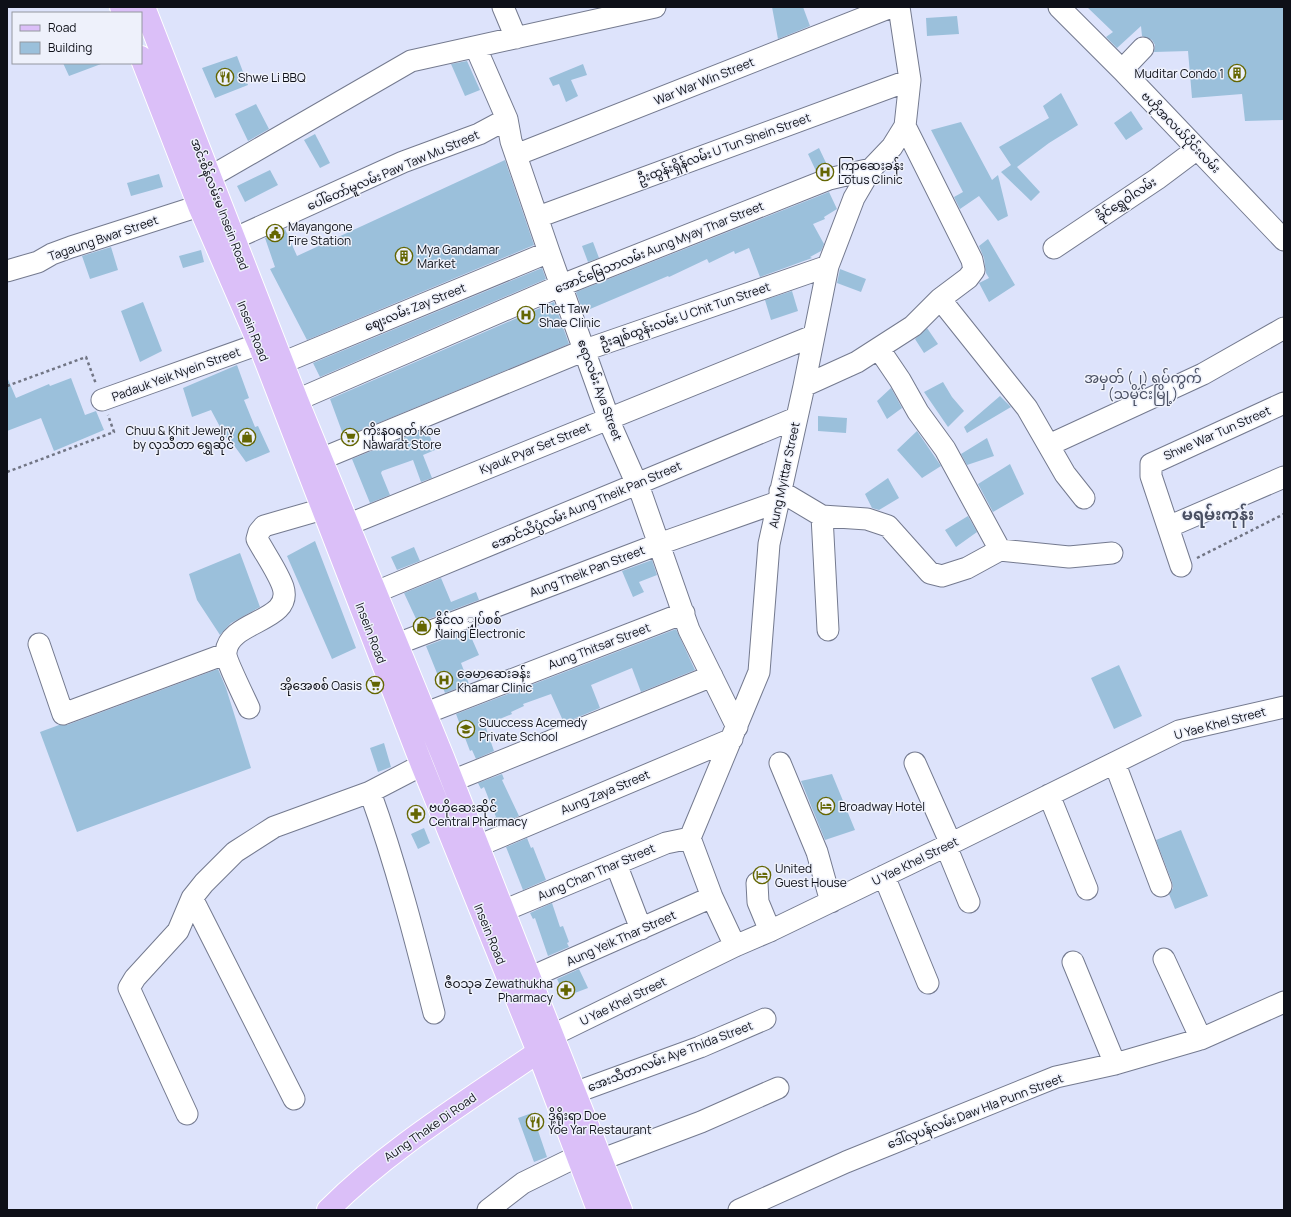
<svg xmlns="http://www.w3.org/2000/svg" width="1291" height="1217" font-family="Manrope,'Noto Sans Myanmar',sans-serif">
  <style>
    .building { fill: #9bc0db }
    .lines { fill: none; stroke-linecap: round; stroke-linejoin: round }
    .minor-casing { stroke: #747a8f; stroke-width: 23 }
    .major-casing { stroke: #fff; stroke-width: 24 }
    .path { stroke: #717584; stroke-width: 2.5; stroke-dasharray: 3 3; stroke-linecap: butt }
    .minor { stroke: #fff; stroke-width: 21 }
    .major { stroke: #dbbff8; stroke-width: 22 }
    .labels { text-anchor: middle; dominant-baseline: central; stroke-width: 3; stroke-linejoin: round; paint-order: stroke }
    .poi-label { font-size: 12px; fill: #0e1018; stroke: #eef1fb; text-anchor: start }
    .street-label { font-size: 12px; fill: #0e1018; stroke: #eef1fb }
    .quarter-label { font-size: 14px; fill: #494f62; stroke: #eef1fb }
    .district-label { font-size: 16px; font-weight: bold; fill: #494f62; stroke: #eef1fb }
  </style>
  <rect width="100%" height="100%" fill="#dde3fb"/>
  <path class="building" d="M772,7H803L810,26L778,39Z
    M1087,7H1284V120L1245,121L1242,94L1192,98L1188,51L1154,52L1155,45L1152,40L1142,36L1141,26L1117,48L1106,37L1113,32Z
    M957,16L959,34L927,36L926,18Z
    M237,56L248,85L215,98L202,68Z
    M467,61L480,90L465,96L451,64Z
    M63,63H101V64L69,76Z
    M583,64L587,75L571,80L578,96L566,102L559,84L553,86L549,78Z
    M1061,93L1078,125L1049,143L1017,167L1040,192L1031,201L1001,172L1011,165L999,147L1049,118L1043,106Z
    M256,104L269,129L248,141L235,114Z
    M1131,111L1143,129L1126,140L1114,123Z
    M961,122L992,180L998,175L1008,216L998,221L979,196L960,209L954,197L963,192L931,130Z
    M315,134L330,163L320,168L304,140Z
    M819,148L828,167L816,171L808,154Z
    M505,160L534,245L307,340L270,269L275,267L265,238L285,229L297,256Z
    M270,170L278,185L245,202L237,186Z
    M159,174L163,187L131,196L127,183Z
    M829,192L837,209L824,217L825,219L813,224L824,244L821,251L810,257L812,258L760,277L749,248L735,254L734,251L709,263L707,259L669,277L668,276L583,312L576,292Z
    M988,239L1015,285L989,302L979,283L989,278L986,273L984,258L979,246Z
    M593,242L599,258L588,262L582,246Z
    M111,247L118,270L90,279L82,256Z
    M201,250L204,262L183,268L179,256Z
    M542,268L546,279L320,377L313,363Z
    M840,269L866,279L861,292L837,283Z
    M792,291L798,311L771,320L765,300Z
    M143,302L162,351L140,362L121,311Z
    M554,302L569,344L344,437L330,399Z
    M927,328L938,344L924,353L915,339Z
    M237,365L249,398L244,400L255,427L258,426L270,452L246,462L228,437L226,438L211,410L192,417L183,388Z
    M7,377L16,398L49,384L50,386L71,378L85,415L96,411L104,430L54,451L41,418L7,431Z
    M943,382L952,397L964,411L948,427L924,392Z
    M891,388L902,408L887,419L877,401Z
    M1000,396L1011,407L967,433L964,427Z
    M818,416L847,418L846,433L818,431Z
    M427,428L435,450L423,455L432,478L421,482L413,460L382,471L381,473L390,495L370,503L352,459Z
    M917,431L941,466L922,478L897,450Z
    M987,438L994,456L967,465L961,454Z
    M1010,464L1024,494L993,512L978,484Z
    M888,478L899,498L879,510L872,508L865,494Z
    M968,516L977,532L956,547L945,530Z
    M315,541L356,648L332,659L287,556Z
    M414,547L420,561L397,570L391,557Z
    M240,553L260,607L231,623L220,635L197,600L189,574Z
    M652,560L657,575L639,582L644,592L633,597L622,571Z
    M441,578L451,602L476,592L479,600L418,623L404,593Z
    M676,629L695,670L641,692L632,668L591,685L600,708L564,723L551,694L523,704L524,706L511,712L512,714L485,725L494,751L476,759L472,750L470,751L456,714Z
    M468,630L479,655L461,663L469,684L445,693L426,646Z
    M1119,665L1142,716L1114,729L1091,678Z
    M218,669L226,688L251,768L77,832L40,732L59,725H67Z
    M384,743L391,767L378,772L370,748Z
    M502,774L504,779L502,780L519,816L497,825L494,818L496,817L484,787L481,789L478,783Z
    M832,774L855,830L825,840L801,781Z
    M424,828L430,843L418,849L411,834Z
    M1181,830L1208,896L1175,909L1169,894L1173,888L1172,882L1156,840Z
    M527,838L531,848L533,847L546,880L523,890L506,847Z
    M552,903L560,927L563,926L569,942L567,943L569,947L548,956L535,918L533,919L530,913Z
    M579,969L588,988L564,997L558,985H560L557,979Z
    M532,1113L547,1157L534,1162L518,1118Z"/>
  <g class="lines">
    <defs>
      <path id="minor" d="M503,7L516,38
        M1059,7L1122,70L1284,240
        M476,48L507,119L511,141L549,252L612,428L642,496L689,630L737,727
        M1122,70L1143,48
        M516,155L891,7
        M210,177L411,61L655,7
        M538,217L910,80
        M218,246L403,162L479,134L507,119
        M1054,248L1157,179L1197,149
        M7,271L38,262L52,254L71,247L199,206
        M940,299L1027,408L1065,474L1084,498
        M879,349L900,380L918,412L945,449L1000,550
        M282,363L549,252
        M804,386L857,362L913,326L940,299L968,278L974,270L972,260L905,126
        M102,400L273,339
        M297,400L562,285L829,179L871,169
        M1049,445L1203,374L1284,328
        M321,459L585,350L828,266
        M780,491L822,516L867,519L888,526L930,573L942,576L967,568L1000,550L1069,557L1112,553
        M822,516L828,630
        M347,525L813,336
        M1168,527L1284,477
        M1181,566L1151,476V464L1284,403
        M376,592L796,418
        M39,644L63,714L225,654
        M397,644L659,544L778,502
        M249,708C245,699 225,659 226,652C229,620 294,622 283,587C278,572 265,554 257,539L259,532L264,526L323,509
        M408,720L684,613
        M780,763L817,852L831,902
        M915,763L951,844
        M1115,764L1161,886
        M452,781L712,676
        M370,792C396,864 415,938 434,1013
        M1049,795L1087,889
        M478,846L732,739
        M946,846L969,902
        M616,864L641,929
        M884,876L928,983
        M757,883L758,902L770,931
        M192,898L294,1099
        M503,911L666,843L690,838
        M735,946L712,897L690,838L759,672L769,544L804,386L828,266L854,198L871,169L892,147L905,126L910,80L899,7
        M1164,959L1201,1039
        M1073,962L1115,1064
        M529,978L712,897
        M541,1048L553,1035L735,946L770,931L946,846L1179,731L1284,707
        M574,1093L700,1047L765,1019
        M187,1114L129,988L135,978L178,931L192,898L204,883L235,852L274,827L370,792L422,765L438,759
        M600,1160L701,1122L778,1088
        M488,1210L523,1183L578,1156
        M739,1210L846,1162L1056,1077L1115,1064L1201,1039L1284,1002"/>
      <path id="major" d="M121,7L124,13
        M144,7L297,400L443,757L621,1210
        M141,57L199,206L259,344L422,765L538,1052L598,1210
        M328,1210C390,1148 466,1102 538,1052"/>
    </defs>
    <use href="#minor" class="minor-casing"/>
    <use href="#major" class="major-casing"/>
    <path class="path" d="M7,386L86,357L96,384
      M7,472L114,432L108,415
      M1197,558L1284,514"/>
    <use href="#minor" class="minor"/>
    <use href="#major" class="major"/>
  </g>
  <defs>
    <symbol id="building-ring" viewBox="-11 -11 22 22"><circle r="9.5" fill="#eef1fb" stroke="#646602" stroke-width="1.5"/><path d="M-4-6H4V6H1V3H-1V6H-4ZM-2.5-4.3h1.7v1.8h-1.7ZM.8-4.3h1.7v1.8H.8ZM-2.5-1h1.7V.8h-1.7ZM.8-1h1.7V.8H.8Z" fill="#646602"/></symbol>
    <symbol id="restaurant-ring" viewBox="-11 -11 22 22"><circle r="9.5" fill="#eef1fb" stroke="#646602" stroke-width="1.5"/><path d="M-5-6h1v4h1v-4h1v4h1v-4h1v5L-1.5 .5V6h-2V.5L-5-1ZM5-6V6H3V1.5H1.5Q1.5-4 5-6Z" fill="#646602"/></symbol>
    <symbol id="hospital-ring" viewBox="-11 -11 22 22"><circle r="9.5" fill="#eef1fb" stroke="#646602" stroke-width="1.5"/><path d="M-5-5h3v3.5h4V-5h3V5h-3V1.5h-4V5h-3Z" fill="#646602"/></symbol>
    <symbol id="civic-ring" viewBox="-11 -11 22 22"><circle r="9.5" fill="#eef1fb" stroke="#646602" stroke-width="1.5"/><path d="M-.6-6.5H3V-4.5H.6V-3L4-1V1h2V6H-6V1h2V-1L-.6-3ZM-1.2 2.5V6h2.4V2.5Z" fill="#646602"/></symbol>
    <symbol id="shop-ring" viewBox="-11 -11 22 22"><circle r="9.5" fill="#eef1fb" stroke="#646602" stroke-width="1.5"/><path d="M-5-2.5h2.3a2.7 3.5 0 0 1 5.4 0H5L5.5 6h-11ZM-1.5-2.5h3a1.5 2.3 0 0 0-3 0Z" fill="#646602"/></symbol>
    <symbol id="supermarket-ring" viewBox="-11 -11 22 22"><circle r="9.5" fill="#eef1fb" stroke="#646602" stroke-width="1.5"/><path d="M-6-5.5h2.5l.6 2H6L4.5 2H-2.5L-4.4-4H-6ZM-1.5 3.2a1.3 1.3 0 1 0 .1 0ZM3 3.2a1.3 1.3 0 1 0 .1 0Z" fill="#646602"/></symbol>
    <symbol id="school-ring" viewBox="-11 -11 22 22"><circle r="9.5" fill="#eef1fb" stroke="#646602" stroke-width="1.5"/><path d="M0-5L7-2L0 1L-7-2ZM-4 1L0 2.5L4 1V4Q0 6-4 4Z" fill="#646602"/></symbol>
    <symbol id="hotel-ring" viewBox="-11 -11 22 22"><circle r="9.5" fill="#eef1fb" stroke="#646602" stroke-width="1.5"/><path d="M-6-4.5h1.5V1H6V5H4.5V3h-9V5H-6ZM-4 0a1.8 1.8 0 1 1 3.6 0ZM.5 0V-2.5h3Q6-2.5 6 0Z" fill="#646602"/></symbol>
    <symbol id="pharmacy-ring" viewBox="-11 -11 22 22"><circle r="9.5" fill="#eef1fb" stroke="#646602" stroke-width="1.5"/><path d="M-2-6h4v4h4v4h-4v4h-4v-4h-4v-4h4Z" fill="#646602"/></symbol>
  </defs>
  <g fill-rule="evenodd">
    <use href="#building-ring" x="1227" y="63" width="20" height="20"/>
    <use href="#restaurant-ring" x="215" y="67" width="20" height="20"/>
    <use href="#hospital-ring" x="815" y="162" width="20" height="20"/>
    <use href="#civic-ring" x="265" y="223" width="20" height="20"/>
    <use href="#building-ring" x="394" y="246" width="20" height="20"/>
    <use href="#hospital-ring" x="516" y="305" width="20" height="20"/>
    <use href="#shop-ring" x="237" y="427" width="20" height="20"/>
    <use href="#supermarket-ring" x="340" y="427" width="20" height="20"/>
    <use href="#shop-ring" x="412" y="616" width="20" height="20"/>
    <use href="#hospital-ring" x="434" y="670" width="20" height="20"/>
    <use href="#supermarket-ring" x="365" y="675" width="20" height="20"/>
    <use href="#school-ring" x="456" y="719" width="20" height="20"/>
    <use href="#hotel-ring" x="816" y="796" width="20" height="20"/>
    <use href="#pharmacy-ring" x="406" y="804" width="20" height="20"/>
    <use href="#hotel-ring" x="752" y="865" width="20" height="20"/>
    <use href="#pharmacy-ring" x="556" y="980" width="20" height="20"/>
    <use href="#restaurant-ring" x="525" y="1112" width="20" height="20"/>
  </g>
  <g class="labels">
    <g class="poi-label">
      <text x="1224" y="73" text-anchor="end">Muditar Condo 1</text>
      <text x="238" y="77">Shwe Li BBQ</text>
      <text x="838" y="165">ကြာဆေးခန်း<tspan x="838" dy="14">Lotus Clinic</tspan></text>
      <text x="288" y="226">Mayangone<tspan x="288" dy="14">Fire Station</tspan></text>
      <text x="417" y="249">Mya Gandamar<tspan x="417" dy="14">Market</tspan></text>
      <text x="539" y="308">Thet Taw<tspan x="539" dy="14">Shae Clinic</tspan></text>
      <text x="234" y="430" text-anchor="end">Chuu &amp; Khit Jewelry<tspan x="234" dy="14">by လှသီတာ ရွှေဆိုင်</tspan></text>
      <text x="363" y="430">ကိုးနဝရတ် Koe<tspan x="363" dy="14">Nawarat Store</tspan></text>
      <text x="435" y="619">နိုင်လ ျှပ်စစ်<tspan x="435" dy="14">Naing Electronic</tspan></text>
      <text x="457" y="673">ခေမာဆေးခန်း<tspan x="457" dy="14">Khamar Clinic</tspan></text>
      <text x="362" y="685" text-anchor="end">အိုအေစစ် Oasis</text>
      <text x="479" y="722">Suuccess Acemedy<tspan x="479" dy="14">Private School</tspan></text>
      <text x="839" y="806">Broadway Hotel</text>
      <text x="429" y="807">ဗဟိုဆေးဆိုင်<tspan x="429" dy="14">Central Pharmacy</tspan></text>
      <text x="775" y="868">United<tspan x="775" dy="14">Guest House</tspan></text>
      <text x="553" y="983" text-anchor="end">ဇီဝသုခ Zewathukha<tspan x="553" dy="14">Pharmacy</tspan></text>
      <text x="548" y="1115">ဒို့ရိုးရာ Doe<tspan x="548" dy="14">Yoe Yar Restaurant</tspan></text>
    </g>
    <g class="street-label">
      <text transform="translate(704 81) rotate(-22)">War War Win Street</text>
      <text transform="translate(1181 132) rotate(46)">ဗဟိုအလယ်ပိုင်းလမ်း</text>
      <text transform="translate(724 148) rotate(-20)">ဦးထွန်းရှိန်လမ်း U Tun Shein Street</text>
      <text transform="translate(393 170) rotate(-23)">ပေါ်တော်မူလမ်း Paw Taw Mu Street</text>
      <text transform="translate(1126 199) rotate(-33)">ခိုင်ရွှေဝါလမ်း</text>
      <text transform="translate(220 204) rotate(69)">အင်းစိန်လမ်းမ Insein Road</text>
      <text transform="translate(103 238) rotate(-19)">Tagaung Bwar Street</text>
      <text transform="translate(659 247) rotate(-22)">အောင်မြေသာလမ်း Aung Myay Thar Street</text>
      <text transform="translate(415 307) rotate(-22)">ဈေးလမ်း Zay Street</text>
      <text transform="translate(685 315) rotate(-19)">ဦးချစ်ထွန်းလမ်း U Chit Tun Street</text>
      <text transform="translate(253 331) rotate(68)">Insein Road</text>
      <text transform="translate(176 374) rotate(-20)">Padauk Yeik Nyein Street</text>
      <text transform="translate(600 390) rotate(70)">ဧရာလမ်း Aya Street</text>
      <text transform="translate(1217 433) rotate(-24)">Shwe War Tun Street</text>
      <text transform="translate(535 448) rotate(-22)">Kyauk Pyar Set Street</text>
      <text transform="translate(784 475) rotate(-78)">Aung Myittar Street</text>
      <text transform="translate(586 505) rotate(-23)">အောင်သိပ္ပံလမ်း Aung Theik Pan Street</text>
      <text transform="translate(587 571) rotate(-21)">Aung Theik Pan Street</text>
      <text transform="translate(371 633) rotate(69)">Insein Road</text>
      <text transform="translate(599 646) rotate(-21)">Aung Thitsar Street</text>
      <text transform="translate(1220 723) rotate(-15)">U Yae Khel Street</text>
      <text transform="translate(605 792) rotate(-23)">Aung Zaya Street</text>
      <text transform="translate(915 861) rotate(-26)">U Yae Khel Street</text>
      <text transform="translate(596 872) rotate(-23)">Aung Chan Thar Street</text>
      <text transform="translate(490 934) rotate(68)">Insein Road</text>
      <text transform="translate(621 938) rotate(-24)">Aung Yeik Thar Street</text>
      <text transform="translate(623 1001) rotate(-26)">U Yae Khel Street</text>
      <text transform="translate(670 1056) rotate(-21)">အေးသီတာလမ်း Aye Thida Street</text>
      <text transform="translate(975 1111) rotate(-21)">ဒေါ်လှပန်လမ်း Daw Hla Punn Street</text>
      <text transform="translate(430 1127) rotate(-35)">Aung Thake Di Road</text>
    </g>
    <g class="quarter-label">
      <text x="1143" y="377">အမှတ် (၂) ရပ်ကွက်<tspan x="1143" dy="16">(သမိုင်းမြို့)</tspan></text>
    </g>
    <g class="district-label">
      <text x="1218" y="514">မရမ်းကုန်း</text>
    </g>
  </g>
  <rect width="1291" height="1217" fill="none" stroke="#0e1018" stroke-width="16"/>
  <rect x="12" y="12" width="130" height="52" fill="#eef1fb" stroke="#9497a0"/>
  <rect x="20" y="25" width="20" height="6" fill="#dbbff8" stroke="#9497a0"/>
  <text x="48" y="32" font-size="12" fill="#0e1018">Road</text>
  <rect x="20" y="42" width="20" height="12" fill="#9bc0db" stroke="#9497a0"/>
  <text x="48" y="52" font-size="12" fill="#0e1018">Building</text>
</svg>
